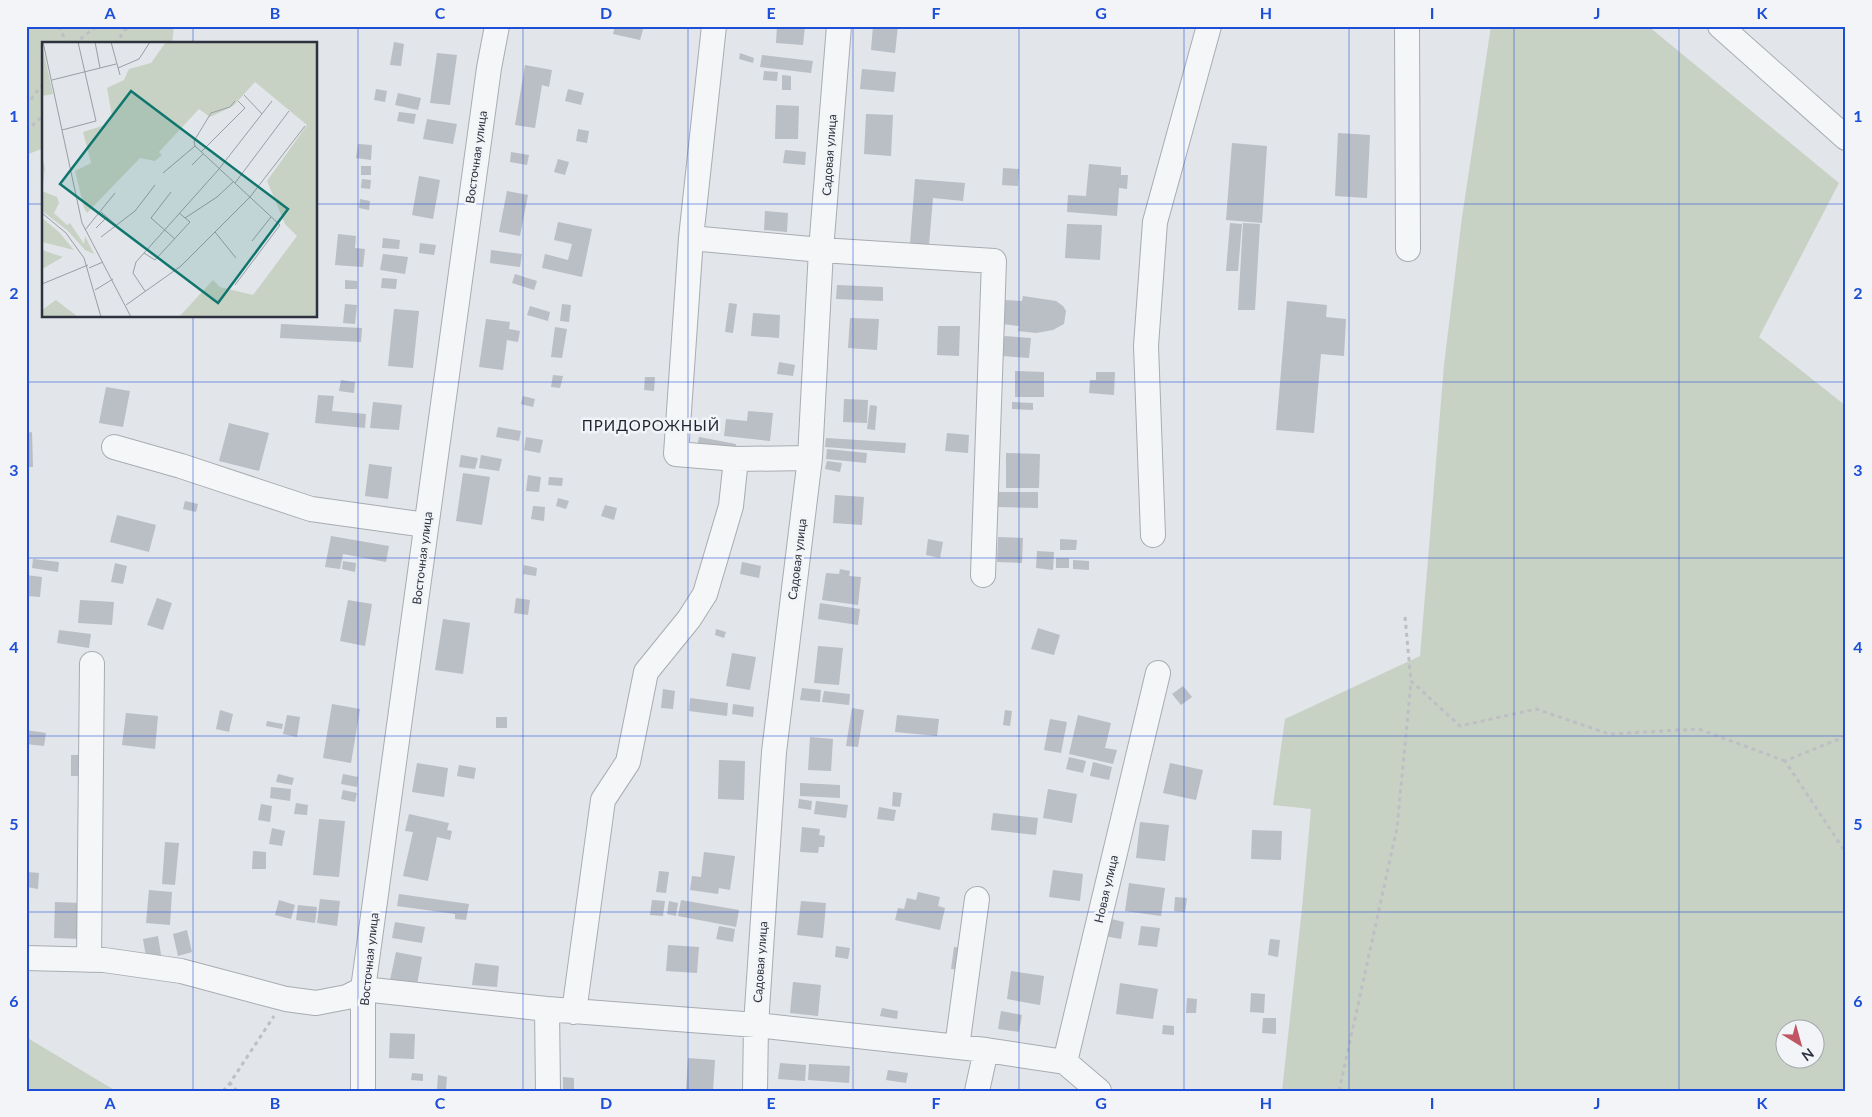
<svg xmlns="http://www.w3.org/2000/svg" width="1872" height="1117" font-family="Lato,sans-serif">
  <style>
    .green { fill: #c8d2c4; fill-rule: evenodd }
    .building { fill: #babec5 }
    .lines { fill: none; stroke-linecap: round; stroke-linejoin: round }
    .minor-casing { stroke: #a8acb3; stroke-width: 26 }
    .path { stroke: #bdbfc4; stroke-width: 3; stroke-dasharray: 4 4; stroke-linecap: butt }
    .minor { stroke: #f5f6f8; stroke-width: 24 }
    .grid { fill: none; stroke: #1d4ed8; stroke-width: 1; stroke-opacity: 0.55 }
    .labels { text-anchor: middle; dominant-baseline: central; stroke-width: 5; stroke-linejoin: round; paint-order: stroke }
    .street-label { font-size: 12px; fill: #2c333f; stroke: #f2f4f7 }
    .quarter-label { font-size: 15px; letter-spacing: 1px; fill: #1e2430; stroke: #f2f4f7 }
    .inset-road { fill: none; stroke: #999ea5; stroke-width: 1 }
    .view { fill: #0f766e; fill-opacity: 0.15; stroke: #0f766e; stroke-width: 2.5 }
    .inset-edge { fill: none; stroke: #2c333f; stroke-width: 2.5 }
    .neatline { fill: none; stroke: #1d4ed8; stroke-width: 2 }
    .grid-label { font-size: 16px; text-anchor: middle; font-weight: bold; fill: #1d4ed8 }
  </style>
  <rect width="100%" height="100%" fill="#e2e5e9"/>
  <path class="green" d="M26,26H174L172,44H44V148L26,155Z
    M1491,26H1648L1839,183L1759,337L1846,406V1091H1282L1302,908L1311,809L1273,805L1285,719L1420,656L1444,365L1462,217ZM1784,1030H1814V1060H1784Z
    M26,1037L116,1091H26Z"/>
  <path class="building" d="M615,26H644L640,40L613,34Z
    M777,26H805L803,45L776,43Z
    M873,26H898L895,53L871,50Z
    M394,42L404,44L401,66L390,65Z
    M437,53L457,55L450,105L430,103Z
    M740,53L754,58L753,63L739,59Z
    M762,55L813,61L811,73L760,67Z
    M525,65L552,70L549,87L542,85L535,128L515,125Z
    M862,69L896,72L894,92L860,89Z
    M764,71L778,72L777,81L763,80Z
    M782,75L791,76V90H782Z
    M376,89L387,91L385,102L374,100Z
    M568,89L584,93L581,105L565,101Z
    M398,93L421,98L418,110L395,105Z
    M776,105L799,106L798,139H775Z
    M399,112L416,114L414,124L397,121Z
    M866,114L893,115L891,156L864,154Z
    M427,119L457,124L453,144L423,139Z
    M578,129L589,131L587,143L576,141Z
    M1338,133L1370,135L1367,198L1335,196Z
    M1232,143L1267,146L1262,223L1226,220Z
    M358,144L372,145L371,160L356,158Z
    M785,150L806,152L805,165L783,163Z
    M511,152L529,155L527,165L510,162Z
    M558,159L569,162L565,175L554,172Z
    M1089,164L1121,167V175H1128L1127,189L1119,188L1117,216L1067,212L1068,195L1086,196Z
    M361,166H371V175H361Z
    M1003,168L1019,169L1018,186L1002,185Z
    M419,176L440,180L433,219L412,215Z
    M362,179L371,180L370,189L361,188Z
    M915,179L965,183L963,201L933,198L929,245L910,244Z
    M507,191L528,195L520,236L499,232Z
    M360,199L370,201L369,210L359,208Z
    M765,211L788,213L787,232L764,230Z
    M558,222L592,229L582,277L542,268L545,254L568,260L572,244L554,240Z
    M1230,223L1242,224L1238,271H1226Z
    M1243,223L1260,224L1255,310H1238Z
    M1067,224L1102,225L1100,260L1065,258Z
    M338,234L356,236L355,248L365,249L363,267L335,265Z
    M383,238L400,240L399,249L382,248Z
    M420,243L436,245L434,255L419,253Z
    M491,250L522,254L520,267L490,263Z
    M383,254L408,257L405,274L380,270Z
    M515,274L537,281L534,290L512,283Z
    M382,278L397,279L396,289L381,288Z
    M345,280L357,281V289H345Z
    M837,285L883,287V301L836,299Z
    M1023,296L1056,301L1063,306L1066,311L1064,324L1053,330L1036,333L1018,331L1019,326L1003,324L1004,300L1022,301Z
    M1287,301L1327,305L1326,317L1346,319L1344,356L1321,354L1314,433L1276,430Z
    M729,303L737,304L733,333L725,332Z
    M345,304L357,305L355,324L343,323Z
    M562,304L571,305L569,322L560,321Z
    M530,306L550,312L548,321L527,315Z
    M394,309L419,311L413,368L388,366Z
    M753,313L780,315L779,338L751,336Z
    M850,318L879,319L877,350L848,348Z
    M486,319L510,322L509,329L520,331L518,342L507,340L503,370L479,367Z
    M281,324L362,328L361,342L280,338Z
    M938,326H960L959,356L937,355Z
    M555,327L567,329L562,358L551,357Z
    M1004,336L1031,338L1029,358L1003,356Z
    M779,362L795,365L793,376L777,374Z
    M1015,371L1044,372V397H1015Z
    M1096,372H1115L1114,395L1089,393L1090,380H1096Z
    M553,375L563,376L560,388L551,387Z
    M645,377H655L654,391L644,390Z
    M341,380L355,382L354,393L339,391Z
    M106,387L130,391L123,427L99,423Z
    M318,395L334,396L332,411L366,414L365,428L315,423Z
    M523,396L535,399L533,407L521,404Z
    M844,399L868,400L867,423L843,422Z
    M373,402L402,405L399,430L370,428Z
    M1012,402L1033,403V410L1012,409Z
    M870,405L877,406L875,430L867,429Z
    M748,411L773,413L770,441L724,436L726,419L747,421Z
    M229,423L269,433L259,471L219,461Z
    M498,427L521,431L519,441L496,437Z
    M32,432L33,467H26V433Z
    M947,433L969,435L968,453L945,451Z
    M526,437L543,440L540,453L524,450Z
    M699,437L736,444L734,455L697,448Z
    M826,438L906,443L905,453L825,447Z
    M827,449L867,453L866,463L826,459Z
    M1006,453L1040,454L1039,488H1006Z
    M461,455L478,458L475,469L459,467Z
    M481,455L502,459L499,471L479,468Z
    M827,461L842,463L840,472L825,469Z
    M369,464L392,467L388,499L365,496Z
    M463,473L490,477L482,525L456,521Z
    M528,475L541,477L539,492L526,491Z
    M549,477L563,478L562,486L548,485Z
    M997,492H1038V508L997,507Z
    M835,495L864,497L862,525L833,523Z
    M558,498L569,501L566,509L556,506Z
    M185,501L198,504L196,512L183,509Z
    M605,505L617,508L614,520L601,516Z
    M533,506L545,507L544,521L531,519Z
    M117,515L156,525L149,552L110,542Z
    M331,536L389,546L386,562L343,554L340,569L325,567Z
    M998,537L1023,538L1022,563L997,562Z
    M928,539L943,542L940,558L926,555Z
    M1060,539L1077,540L1076,550H1060Z
    M1037,551L1054,552L1053,570L1036,568Z
    M1056,558H1069V568H1056Z
    M33,559L59,562L58,572L32,568Z
    M1073,560L1089,561V570L1073,569Z
    M343,561L356,563L355,572L342,569Z
    M742,562L761,566L759,578L740,574Z
    M115,563L127,566L123,584L111,582Z
    M524,565L537,568L536,576L523,574Z
    M840,569L850,571L849,576L861,577L858,605L822,600L826,573L839,574Z
    M26,575L42,577L40,597L26,596Z
    M157,598L172,603L163,630L147,625Z
    M516,598L530,600L528,615L514,613Z
    M80,600L114,602L112,625L78,623Z
    M348,600L372,604L365,646L340,641Z
    M820,603L860,609L858,625L818,619Z
    M443,619L470,623L463,674L435,670Z
    M1038,628L1060,635L1054,655L1031,649Z
    M716,629L726,632L724,638L715,635Z
    M59,630L91,634L89,648L57,643Z
    M818,646L843,648L839,685L814,683Z
    M732,653L756,657L750,690L726,686Z
    M1183,686L1192,697L1181,705L1172,694Z
    M802,688L821,690L820,702L800,700Z
    M663,689L675,691L673,709L661,708Z
    M824,691L850,694L849,705L822,702Z
    M690,698L728,703L727,716L689,711Z
    M332,704L360,709L351,763L323,758Z
    M733,704L754,707L753,717L732,714Z
    M852,708L864,710L858,747L846,746Z
    M220,710L233,714L229,732L216,729Z
    M1005,710L1012,711L1010,726L1003,725Z
    M126,713L158,716L155,749L122,745Z
    M287,715L300,717L297,737L283,734Z
    M897,715L939,719L937,736L895,732Z
    M1078,715L1111,723L1105,748L1117,750L1113,764L1069,754Z
    M496,717H507V728H496Z
    M1050,719L1067,722L1061,753L1044,750Z
    M267,721L283,724L282,729L266,726Z
    M26,730L46,733L44,746L26,744Z
    M810,737L833,739L831,771L808,770Z
    M71,755H84V776H71Z
    M1069,757L1086,761L1083,773L1066,769Z
    M719,760L745,761L744,800L718,799Z
    M1093,762L1112,767L1109,780L1090,776Z
    M417,763L448,768L444,797L412,792Z
    M1170,763L1203,770L1196,800L1163,793Z
    M459,765L476,768L474,779L457,776Z
    M278,774L294,778L292,785L276,782Z
    M343,774L358,777L357,787L341,784Z
    M800,783L840,785V798L800,796Z
    M271,787L291,789L290,801L270,798Z
    M1048,789L1077,794L1072,823L1043,818Z
    M343,790L357,793L355,802L341,799Z
    M893,792L902,793L900,807L892,806Z
    M799,799L812,801L811,810L798,808Z
    M816,801L848,805L846,818L814,814Z
    M296,803L308,805L307,815L294,814Z
    M261,804L272,806L270,822L258,820Z
    M879,807L896,810L894,821L877,819Z
    M993,813L1038,818L1036,835L991,830Z
    M409,814L449,823L447,830L452,831L450,840L437,837L428,881L403,876L413,832L405,831Z
    M319,819L345,821L339,877L313,875Z
    M1140,822L1169,825L1165,861L1136,858Z
    M802,827L820,829L819,835L825,836L824,847H819L818,853L800,852Z
    M272,828L285,831L282,846L269,844Z
    M1252,830L1282,831L1281,860L1251,859Z
    M165,842L179,843L175,885L162,884Z
    M253,851L266,852V869H252Z
    M704,852L735,856L730,890L719,888L718,894L690,890L692,876L701,877Z
    M1053,870L1083,874L1080,901L1049,897Z
    M659,871L669,872L666,893L656,892Z
    M28,872L39,873L38,889L27,887Z
    M1129,883L1165,888L1161,916L1125,911Z
    M149,890L172,892L170,925L146,923Z
    M918,892L940,897L938,906L945,908L940,930L895,920L898,908L904,909L907,898L916,900Z
    M399,894L469,904L466,920L455,919V914L397,906Z
    M1175,897L1187,898L1185,912L1174,911Z
    M320,899L340,901L337,926L317,923Z
    M279,900L295,905L291,919L275,915Z
    M652,900L665,901L663,916L650,915Z
    M681,900L739,910L736,927L678,916Z
    M669,901L678,903L676,916L667,914Z
    M801,901L826,903L823,938L797,935Z
    M55,902L81,903L80,939L54,938Z
    M298,905L317,907L315,923L296,920Z
    M1107,918L1124,922L1121,939L1104,936Z
    M395,922L425,927L422,943L392,938Z
    M719,926L735,929L733,942L716,939Z
    M1141,926L1160,928L1157,947L1138,945Z
    M187,930L192,952L178,956L173,934Z
    M158,936L162,961L147,963L143,939Z
    M1270,939L1280,940L1278,957L1268,955Z
    M668,945L699,947L697,973L666,971Z
    M836,946L850,948L848,959L835,957Z
    M954,947L964,948L962,970L951,969Z
    M396,952L422,957L417,985L390,980Z
    M475,963L499,966L497,987L472,985Z
    M1011,971L1044,976L1040,1005L1007,999Z
    M793,982L821,985L818,1016L790,1013Z
    M1120,983L1158,989L1153,1019L1116,1014Z
    M1251,993L1265,994L1264,1013L1250,1012Z
    M1187,998L1197,999L1196,1013H1186Z
    M882,1008L898,1011L897,1019L880,1016Z
    M1001,1011L1022,1015L1019,1032L998,1029Z
    M1263,1018H1276V1034L1262,1033Z
    M1163,1025L1174,1026V1035L1162,1034Z
    M390,1033L415,1034L414,1059L389,1058Z
    M688,1058L715,1060L713,1091H686Z
    M780,1063L806,1065L805,1081L778,1079Z
    M809,1064L850,1066L849,1083L808,1080Z
    M888,1070L908,1073L906,1083L886,1080Z
    M412,1073L423,1074V1081L411,1080Z
    M438,1075L447,1077L446,1090L437,1089Z
    M563,1077L574,1078V1091H563Z"/>
  <g class="lines">
    <defs>
      <path id="minor" d="M714,26L691,238L676,454L736,459L810,458
        M1407,26L1408,249
        M1720,26L1846,138
        M691,238L821,250L994,261L983,575
        M114,447L181,466L311,509L426,525
        M1153,535L1146,346L1155,222L1209,26
        M26,958L104,960L181,971L286,999L316,1003L347,997L363,989L547,1009L756,1025L986,1050L1065,1062
        M89,960L92,664
        M547,1009L548,1091
        M574,1012L603,800L628,762L646,672L689,619L705,594L731,506L736,459
        M957,1047L977,899
        M363,1091V989L489,68L497,26
        M755,1091L756,1025L774,752L810,458L821,250L839,26
        M977,1091L986,1050
        M1099,1091L1065,1062L1158,673"/>
    </defs>
    <use href="#minor" class="minor-casing"/>
    <path class="path" d="M59,26L67,44
      M74,44L97,26
      M115,44L128,26
      M26,106L44,82
      M26,131L44,115
      M1405,617L1411,681L1460,726L1536,709L1609,734L1699,729L1785,761
      M1846,736L1785,761L1846,853
      M223,1091L230,1083
      M237,1091L230,1083L274,1016
      M1339,1091L1397,828L1411,682"/>
    <use href="#minor" class="minor"/>
  </g>
  <path class="grid" d="M193,26V44M358,26V1091M523,26V1091M688,26V1091M853,26V1091M1019,26V1091M1184,26V1091M1349,26V1091M1514,26V1091M1679,26V1091M26,204H44M316,204H1846M193,316V1091M26,382H1846M26,558H1846M26,736H1846M26,912H1846"/>
  <g class="labels">
    <g class="street-label">
      <text transform="translate(829 155) rotate(-86)">Садовая улица</text>
      <text transform="translate(476 157) rotate(-82)">Восточная улица</text>
      <text transform="translate(422 558) rotate(-83)">Восточная улица</text>
      <text transform="translate(797 559) rotate(-83)">Садовая улица</text>
      <text transform="translate(1106 889) rotate(-77)">Новая улица</text>
      <text transform="translate(369 959) rotate(-84)">Восточная улица</text>
      <text transform="translate(760 962) rotate(-86)">Садовая улица</text>
    </g>
    <g class="quarter-label">
      <text x="651" y="425">ПРИДОРОЖНЫЙ</text>
    </g>
  </g>
  <g transform="translate(42 42)">
    <rect width="275" height="275" fill="#e2e5e9"/>
    <path d="M124,0H275V275H137L171,238L178,245L211,253L255,194L243,182L225,139L265,83L213,40L191,64L168,75L157,67L117,110L120,113L113,119L98,116L45,171L42,166L33,129L49,121L41,90L66,82L70,74L65,46L82,38L87,27L109,21ZM0,3L11,52L0,54ZM0,114L3,126L0,149L15,155L17,161L12,171L25,183L28,181L42,202L43,194L52,212L43,208L25,188L0,169ZM0,176L17,190L32,208L0,200ZM0,208L21,215L0,227ZM14,258L36,275H0V268Z" fill="#c8d2c4"/>
    <path class="inset-road" d="M1,0L40,181L89,275M53,0L58,26M69,0L78,33M76,26L97,17L108,0M10,38L74,22M202,53L220,72M20,88L54,79L36,0M153,104L238,183L193,243M159,110L203,66L196,59M150,123L161,112M121,131L153,104L152,99L169,71L188,65L193,59M193,141L247,69M129,150L109,176L133,197M59,170L74,183M0,171L24,191L42,216L59,275M143,176L175,155L191,140M54,186L65,175M43,188L73,151M173,190L194,216M59,195L93,169L113,143M210,199L229,175M102,211L113,218L148,180L137,171M47,226L61,220M0,242L46,223M53,248L71,237M103,249L91,231L94,220L177,127L230,59M84,263L139,224L208,155L263,84"/>
    <path class="view" d="M89,49L246,167L176,261L18,142Z"/>
    <rect width="275" height="275" class="inset-edge"/>
  </g>
  <rect width="1872" height="1117" fill="none" stroke="#f2f4f7" stroke-width="55"/>
  <g transform="translate(1800 1044) rotate(143)"><circle r="24" fill="#f2f4f7" stroke="#a3a7ad"/>
  <path d="M0-4L9 19L0 12L-9 19Z" fill="#c05664"/>
  <text y="-8" font-size="14" font-weight="bold" text-anchor="middle" fill="#2c333f">N</text>
  </g>
  <rect x="28" y="28" width="1816" height="1062" class="neatline"/>
  <g class="grid-label">
    <text x="110" y="19">A</text>
    <text x="275" y="19">B</text>
    <text x="440" y="19">C</text>
    <text x="606" y="19">D</text>
    <text x="771" y="19">E</text>
    <text x="936" y="19">F</text>
    <text x="1101" y="19">G</text>
    <text x="1266" y="19">H</text>
    <text x="1432" y="19">I</text>
    <text x="1597" y="19">J</text>
    <text x="1762" y="19">K</text>
    <text x="14" y="122">1</text>
    <text x="1858" y="122">1</text>
    <text x="14" y="299">2</text>
    <text x="1858" y="299">2</text>
    <text x="14" y="476">3</text>
    <text x="1858" y="476">3</text>
    <text x="14" y="653">4</text>
    <text x="1858" y="653">4</text>
    <text x="14" y="830">5</text>
    <text x="1858" y="830">5</text>
    <text x="14" y="1007">6</text>
    <text x="1858" y="1007">6</text>
    <text x="110" y="1109">A</text>
    <text x="275" y="1109">B</text>
    <text x="440" y="1109">C</text>
    <text x="606" y="1109">D</text>
    <text x="771" y="1109">E</text>
    <text x="936" y="1109">F</text>
    <text x="1101" y="1109">G</text>
    <text x="1266" y="1109">H</text>
    <text x="1432" y="1109">I</text>
    <text x="1597" y="1109">J</text>
    <text x="1762" y="1109">K</text>
  </g>
</svg>
